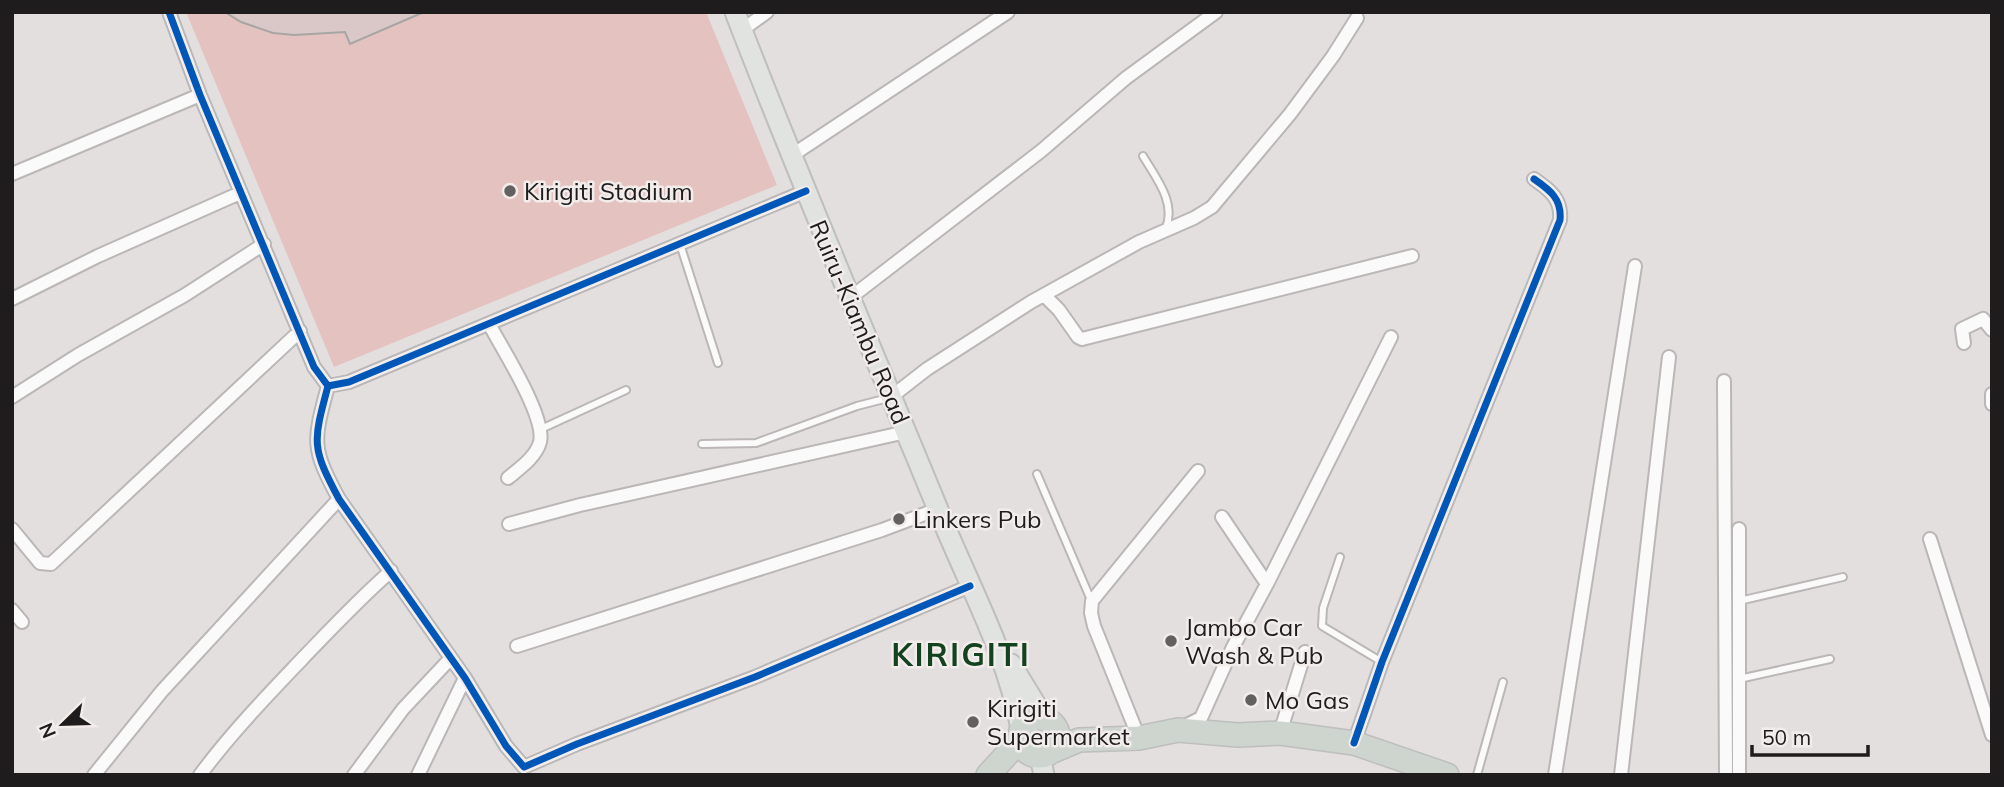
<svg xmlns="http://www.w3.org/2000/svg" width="2004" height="787" font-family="Mulish,sans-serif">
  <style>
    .green { fill: #e4c2bf }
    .building { fill: #dac8c8; stroke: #a8a5a5; stroke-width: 2 }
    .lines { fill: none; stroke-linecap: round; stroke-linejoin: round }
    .lane-casing { stroke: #bab7b6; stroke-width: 10 }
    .street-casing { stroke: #bab7b6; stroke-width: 16 }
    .primary-casing { stroke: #bfbebe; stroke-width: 23 }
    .highway-casing { stroke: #bfbebe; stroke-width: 26 }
    .lane { stroke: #fbfafa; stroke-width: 6 }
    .street { stroke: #fbfafa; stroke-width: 12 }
    .primary { stroke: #e0e3e0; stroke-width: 19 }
    .highway { stroke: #ced5cf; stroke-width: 23 }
    .cycleway-casing { stroke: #f2eceb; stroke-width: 11 }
    .cycleway { stroke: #0057b8; stroke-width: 7 }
    .poi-dot { fill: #636060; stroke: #f2eceb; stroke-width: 2.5 }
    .labels { text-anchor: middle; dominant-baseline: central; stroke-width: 5; stroke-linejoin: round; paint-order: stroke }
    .poi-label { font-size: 24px; fill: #1e1c1c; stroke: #f2eceb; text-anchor: start }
    .street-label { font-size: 24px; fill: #1e1c1c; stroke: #f2eceb }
    .district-label { font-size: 32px; font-weight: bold; letter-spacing: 2px; fill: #12421e; stroke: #f2eceb }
  </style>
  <rect width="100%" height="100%" fill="#e3dfdf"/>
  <path class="green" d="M186,12H706L777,185L334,367Z"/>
  <path class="building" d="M225,12H424L350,44L345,32L294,35L273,33L241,22Z"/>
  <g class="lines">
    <defs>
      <path id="lane" d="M1143,156C1156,178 1176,202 1166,228
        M680,244L718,363
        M541,429L626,390
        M702,444L756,443L857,406L888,398
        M1037,474L1091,600
        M1340,557L1323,608L1322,626L1382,662
        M1739,601L1843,577
        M1739,679L1830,659
        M1477,775L1503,682"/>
      <path id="street" d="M169,12L200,95L314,367L328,386L349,382L806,191
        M742,30L767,12
        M791,156L1008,12
        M12,174L200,95
        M1044,295L1059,310L1078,337L1082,339L1412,256
        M850,298L1041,151L1126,78L1216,12
        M12,299L98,256L240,193
        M489,324C502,348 546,417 540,442C536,457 520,468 508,478
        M1964,343L1962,329L1983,319L1992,330
        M1724,381L1726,775
        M328,386C313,442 311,447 339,499L465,678L506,746L524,767L577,744L755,677L970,586
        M1992,394V404
        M12,397L78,355L185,295L264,244
        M891,397L927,369L1031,302L1139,242L1194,218L1212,207L1290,114L1333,56L1357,18
        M1222,517L1267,584
        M509,524L580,505L906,432
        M12,529L40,563L51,564L300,331
        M1930,539L1992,735
        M12,610L22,622
        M517,646L882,530L938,509
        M1181,728L1201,718L1233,647L1267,584L1391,337
        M1280,733L1305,652
        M1139,738L1094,626L1091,613L1092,601L1198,471
        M1354,743L1382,662L1560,220C1562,199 1550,190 1534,179
        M94,775L162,691L339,499
        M200,775C231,733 267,696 303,658C332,628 360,598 391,571
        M354,775L403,709L450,659
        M418,775L465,678
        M1555,775L1635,266
        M1621,775L1669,357
        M1739,775V529"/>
      <path id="primary" d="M735,12C799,179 869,342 937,507C966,580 1007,652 1021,729
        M1011,664L1044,718
        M1040,756L1044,775"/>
      <path id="highway" d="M1020 737a19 19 0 1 1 38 0a19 19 0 1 1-38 0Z
        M1053,751L1079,740L1139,738L1178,730L1238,735L1280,733L1354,743L1447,775
        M988,775L1020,740"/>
    </defs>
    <use href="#lane" class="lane-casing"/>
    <use href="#street" class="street-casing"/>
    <use href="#primary" class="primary-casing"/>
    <use href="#highway" class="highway-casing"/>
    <use href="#lane" class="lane"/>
    <use href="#street" class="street"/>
    <use href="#primary" class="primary"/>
    <use href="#highway" class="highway"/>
    <defs>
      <path id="cycleway" d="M169,12L200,95L314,367L328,386L349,382L806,191
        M328,386C313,442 311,447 339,499L465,678L506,746L524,767L577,744L755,677L970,586
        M1354,743L1382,662L1560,220C1562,199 1550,190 1534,179"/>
    </defs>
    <use href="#cycleway" class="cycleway-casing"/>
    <use href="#cycleway" class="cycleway"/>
  </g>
  <g class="poi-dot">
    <circle cx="510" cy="191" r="7"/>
    <circle cx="899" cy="519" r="7"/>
    <circle cx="1171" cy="641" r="7"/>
    <circle cx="1251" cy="700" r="7"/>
    <circle cx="973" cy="722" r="7"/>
  </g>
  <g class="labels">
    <g class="poi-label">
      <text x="524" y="191">Kirigiti Stadium</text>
      <text x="913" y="519">Linkers Pub</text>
      <text x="1185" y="627">Jambo Car<tspan x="1185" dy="28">Wash &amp; Pub</tspan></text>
      <text x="1265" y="700">Mo Gas</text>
      <text x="987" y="708">Kirigiti<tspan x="987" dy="28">Supermarket</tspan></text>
    </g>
    <g class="street-label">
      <text transform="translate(860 322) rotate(67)">Ruiru-Kiambu Road</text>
    </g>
    <g class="district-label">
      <text x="961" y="654">KIRIGITI</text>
    </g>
  </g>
  <rect width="2004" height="787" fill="none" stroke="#1e1c1c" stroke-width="28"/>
  <g transform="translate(63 724) rotate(247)" stroke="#f2eceb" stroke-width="5" paint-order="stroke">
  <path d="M0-5L12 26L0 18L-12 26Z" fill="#1e1c1c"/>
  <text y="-10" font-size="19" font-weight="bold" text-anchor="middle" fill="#1e1c1c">N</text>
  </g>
  <path d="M1752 745v10h116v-10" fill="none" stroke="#1e1c1c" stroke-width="3.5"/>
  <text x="1762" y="745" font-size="21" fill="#1e1c1c" stroke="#f2eceb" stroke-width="5" paint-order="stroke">50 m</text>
</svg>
